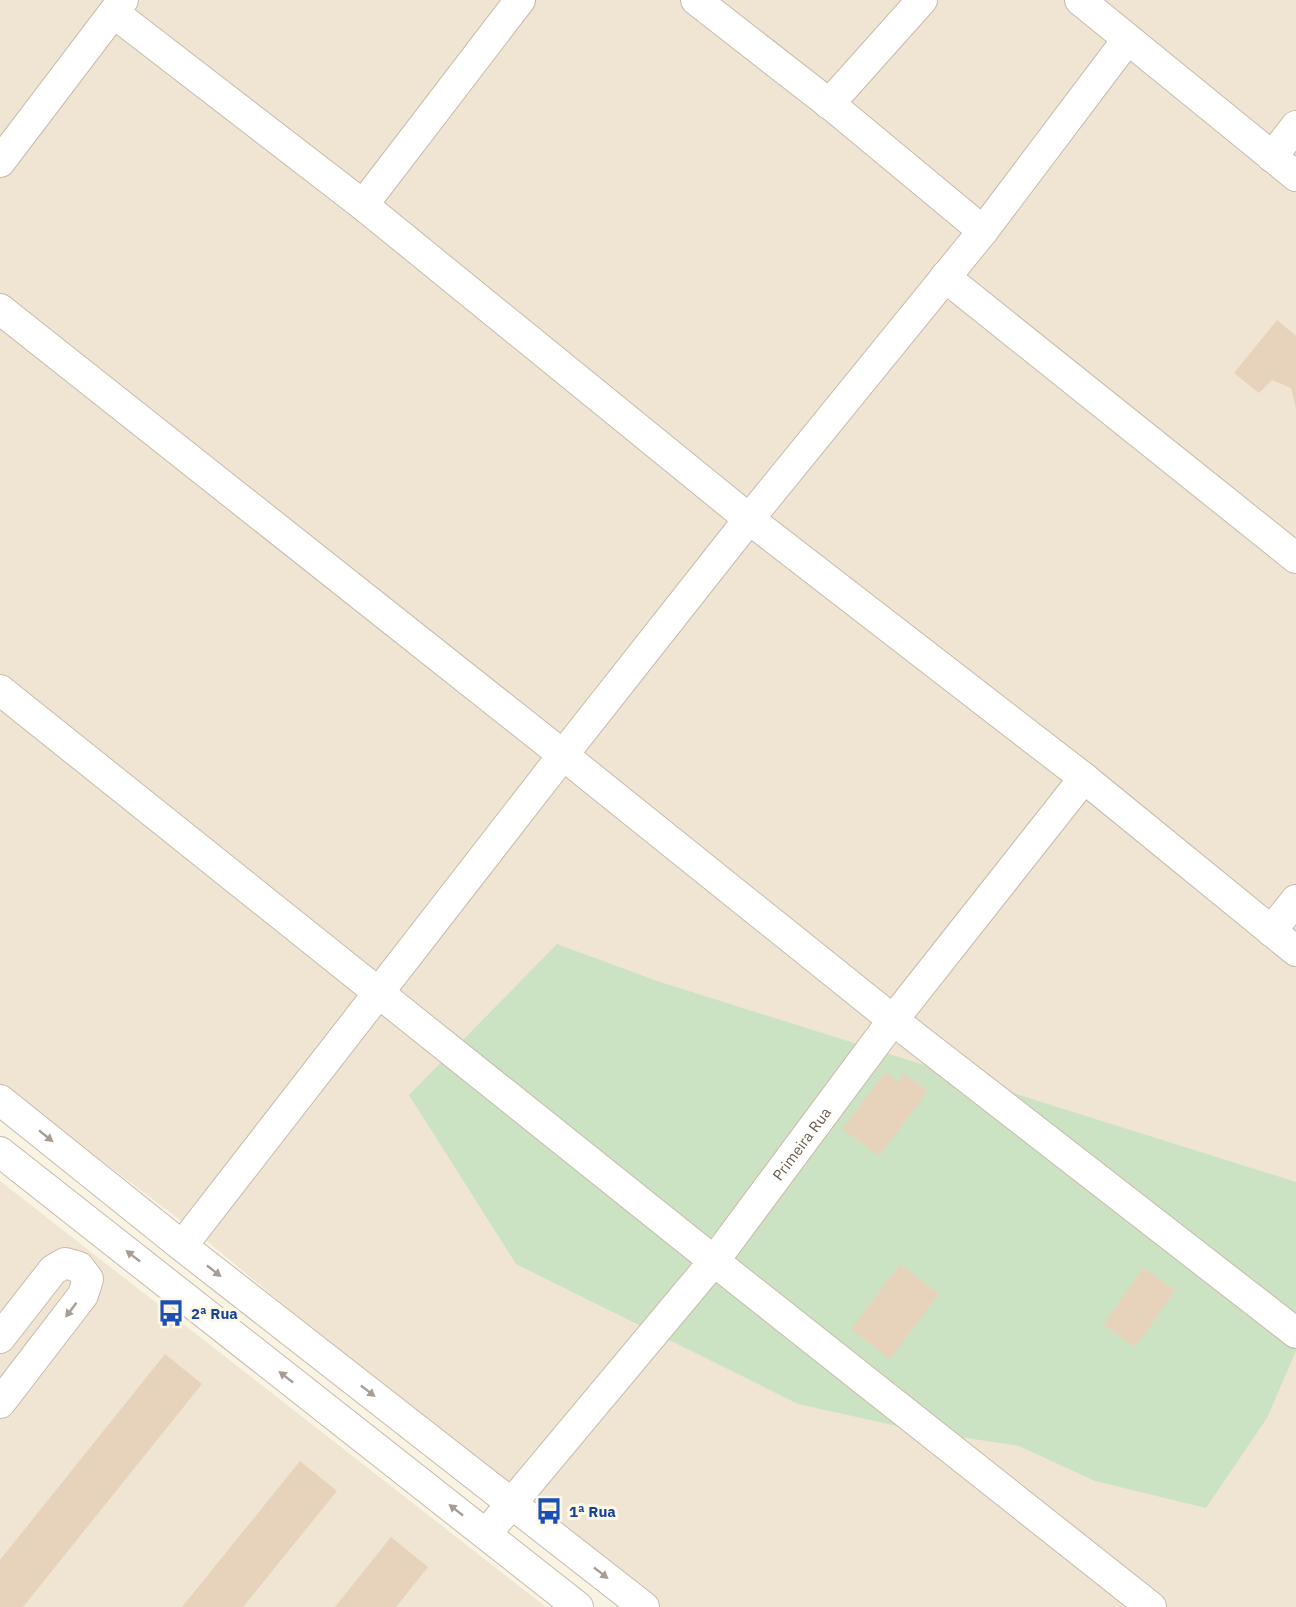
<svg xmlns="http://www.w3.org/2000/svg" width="1296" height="1607" font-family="'IBM Plex Sans',sans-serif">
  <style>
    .residential { fill: #efe5d2 }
    .green { fill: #cce3c3 }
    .building { fill: #e7d3bc }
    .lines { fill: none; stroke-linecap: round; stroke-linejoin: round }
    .minor-casing { stroke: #c7bbab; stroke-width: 32 }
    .minor { stroke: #fff; stroke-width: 30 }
    .oneway { fill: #a79d94 }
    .labels { text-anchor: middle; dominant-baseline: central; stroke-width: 6; stroke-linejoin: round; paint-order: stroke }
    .street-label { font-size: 15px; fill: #6c5c4c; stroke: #fcf7e7 }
    .transit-label { font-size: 15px; font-weight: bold; fill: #164399; stroke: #fcf7e7; text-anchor: start }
  </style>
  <rect width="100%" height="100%" fill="#f8f3e2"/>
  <path class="residential" d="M0,0H1296V1607H658L521,1502L196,1232L0,1084Z
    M0,1181L519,1586L546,1607H0Z"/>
  <path class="green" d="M557,944L657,981L1296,1182V1351L1267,1418L1206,1508L1095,1481L1019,1446L920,1431L798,1404L516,1264L409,1095Z"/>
  <path class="building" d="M1277,320L1296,336V408L1291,388L1272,380L1259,393L1234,373Z
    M885,1072L898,1082L904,1073L928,1091L879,1156L842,1129Z
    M900,1264L939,1294L890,1359L851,1329Z
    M1143,1268L1175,1290L1135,1347L1103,1325Z
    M165,1354L202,1384L23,1607H0V1560Z
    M300,1461L337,1491L243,1607H182Z
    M391,1537L428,1567L396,1607H335Z"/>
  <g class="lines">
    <defs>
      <g id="minor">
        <path d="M696,0L836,109L983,231"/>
        <path d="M1080,0L1296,176"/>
        <path d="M114,13L363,205L749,519L1084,778L1296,951"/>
        <path d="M829,104L922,0"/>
        <path d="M1272,157L1296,126"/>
        <path d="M0,162L123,0"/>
        <path d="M363,205L520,0"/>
        <path d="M945,277L1296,558"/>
        <path d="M0,309L563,755L893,1020L1296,1333"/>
        <path d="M0,690L714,1261L1151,1607"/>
        <path d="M1271,931L1296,900"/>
        <path d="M0,1100L182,1246L644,1607"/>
        <path d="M0,1152L578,1607"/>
        <path d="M182,1246L563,755L749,519L983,231L1127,40"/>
        <path d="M0,1338L53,1270L65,1263L79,1267L88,1279L83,1295L0,1403"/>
        <path id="s1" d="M486,1534L714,1261L893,1020L1084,778"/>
      </g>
    </defs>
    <use href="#minor" class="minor-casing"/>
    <use href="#minor" class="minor"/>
  </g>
  <defs><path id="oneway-solid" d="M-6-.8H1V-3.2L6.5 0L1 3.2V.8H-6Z" transform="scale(1.5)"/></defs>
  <g class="oneway">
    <use href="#oneway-solid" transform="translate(46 1136) rotate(39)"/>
    <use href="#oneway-solid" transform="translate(133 1256) rotate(-142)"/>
    <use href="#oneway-solid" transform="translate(214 1271) rotate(38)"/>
    <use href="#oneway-solid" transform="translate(71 1310) rotate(127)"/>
    <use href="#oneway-solid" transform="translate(286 1377) rotate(-142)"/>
    <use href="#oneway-solid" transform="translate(368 1391) rotate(38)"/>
    <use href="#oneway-solid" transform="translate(456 1510) rotate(-142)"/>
    <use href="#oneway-solid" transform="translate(601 1573) rotate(38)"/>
  </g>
  <defs>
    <symbol id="bus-bare" viewBox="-9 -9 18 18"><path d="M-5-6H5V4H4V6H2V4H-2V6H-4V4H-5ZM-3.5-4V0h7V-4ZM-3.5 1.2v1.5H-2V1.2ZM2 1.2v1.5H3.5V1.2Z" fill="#1a4fb4" stroke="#fcf7e7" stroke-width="2.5" paint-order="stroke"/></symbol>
  </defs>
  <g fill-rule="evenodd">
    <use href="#bus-bare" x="152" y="1294" width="38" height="38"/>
    <use href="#bus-bare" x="530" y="1492" width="38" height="38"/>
  </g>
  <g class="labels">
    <g class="street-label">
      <text stroke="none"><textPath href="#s1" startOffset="502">Primeira Rua</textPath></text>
    </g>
    <g class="transit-label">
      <text x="191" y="1313">2ª Rua</text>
      <text x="569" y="1511">1ª Rua</text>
    </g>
  </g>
</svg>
